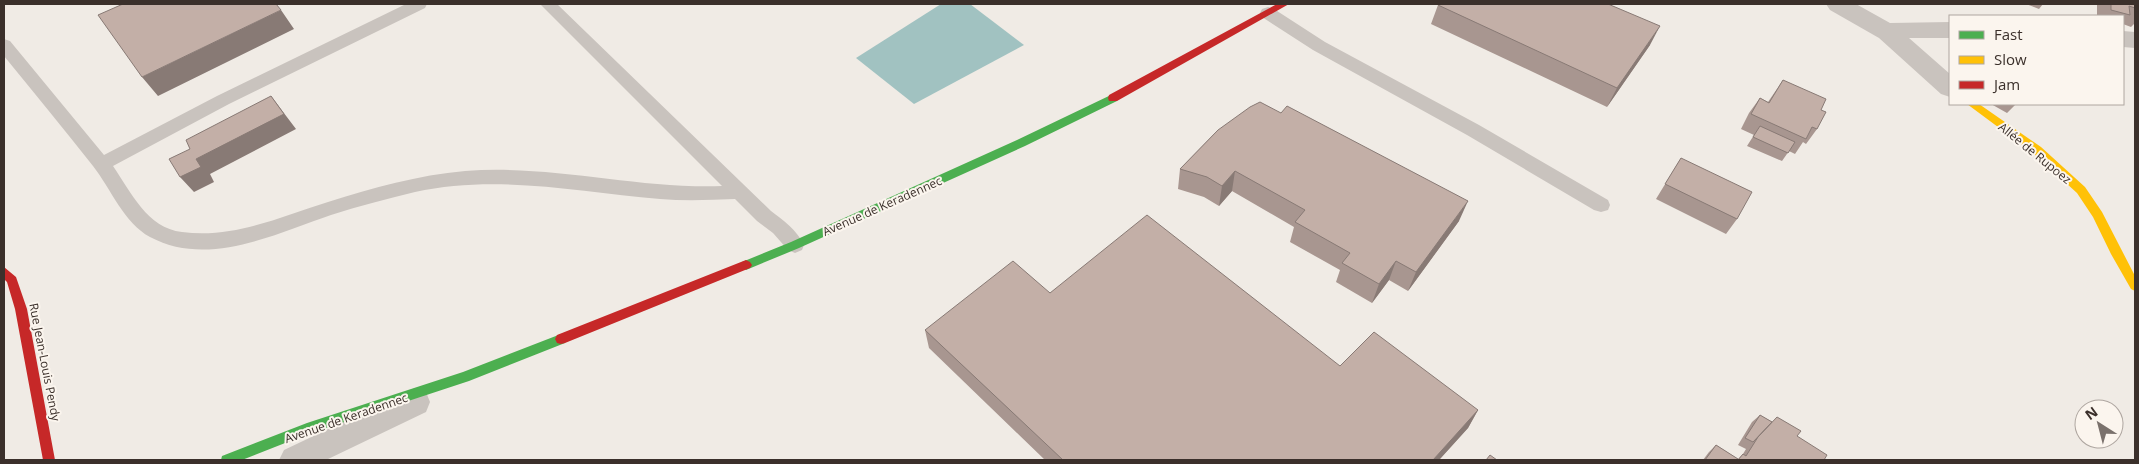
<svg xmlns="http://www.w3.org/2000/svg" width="2139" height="464" font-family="'Open Sans',sans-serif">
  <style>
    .water { fill: #a1c2c1 }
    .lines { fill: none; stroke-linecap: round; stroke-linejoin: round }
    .lane { fill: #c9c3be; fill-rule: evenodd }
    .street { fill: #c9c3be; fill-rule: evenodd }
    .fast { fill: #4caf50; fill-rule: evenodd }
    .slow { fill: #ffc107; fill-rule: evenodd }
    .jam { fill: #c62828; fill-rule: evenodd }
    .wall { fill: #a89690 }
    .shaded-wall { fill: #887a75 }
    .building { fill: #c3afa7; stroke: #887a75 }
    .labels { text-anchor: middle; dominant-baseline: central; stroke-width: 4; stroke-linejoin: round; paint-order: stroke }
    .street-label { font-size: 12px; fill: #3b302b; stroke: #fbf5ee }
  </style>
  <rect width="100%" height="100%" fill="#f0ebe5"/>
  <path class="water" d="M941,4H970L1024,45L914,104L856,58Z"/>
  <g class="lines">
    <path class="lane" d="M406,4H427L425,8L229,104L113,166C131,192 147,228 182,232C233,239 280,217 328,202C373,188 418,175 465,171C551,164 636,189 722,186L540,4H557L771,211C783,220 797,230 804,245L802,250L795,253L788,250L773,233L757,221L735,199C710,200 685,201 660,199C579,192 497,174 415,192C387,199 359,206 331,215C275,234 208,268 150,237C124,223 111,189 93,166C64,129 34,93 4,56V39L10,41L104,155L217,96Z
      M1268,7L1274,9L1325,42L1479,125L1608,200L1610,205L1608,210L1601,212L1594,210L1467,135L1313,50L1262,17L1260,13L1262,9Z"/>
    <path class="street" d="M1826,4H1856L1890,23L1950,22V38H1909L1950,74V97L1941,94L1879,38L1830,10Z
      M2123,31L2135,32V48L2123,47Z
      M415,388L426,392L430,402L426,412L326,460H279L284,450Z"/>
    <path class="fast" d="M1113,94L1118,98L1117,101L1025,146L799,248L746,270L742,268L740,265L742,262L791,242L1017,140Z
      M561,334L565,335L567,339L565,343L469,381L308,434L242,460H221L222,456L307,423L463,372Z"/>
    <path class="slow" d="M1967,104H1979L2041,147L2085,187L2102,212L2135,276V291L2131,289L2111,254L2093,217L2077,193L2033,153Z"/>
    <path class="jam" d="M1277,4H1289L1117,101H1109L1108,98L1109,95Z
      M746,260L750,262L752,265L750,268L565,343L561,344L557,343L555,339L557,335Z
      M4,267L16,277L27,309L55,460H43L15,309L7,282L4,279Z"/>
  </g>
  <path class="wall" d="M2026,4H2043L2039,9Z
    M2097,4H2135V23L2131,27L2123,24V16H2097Z
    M1438,5L1650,45L1607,107L1431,24Z
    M1783,80L1821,110L1817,129L1806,144L1803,142L1795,154L1789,151L1782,161L1747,146L1754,135L1741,129L1749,113L1760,98L1768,102Z
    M1991,104H2016L2007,113Z
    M1218,130L1459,221L1408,291L1389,280L1372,303L1336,282L1340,270L1290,242L1294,227L1232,191L1219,206L1204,197L1178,189L1180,169Z
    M1681,158L1737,219L1726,234L1656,199Z
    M925,330L1340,366L1478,410L1468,428L1439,460H1045L929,348Z
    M1760,415L1797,436L1824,460H1703L1709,452L1716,445L1738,459L1743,454L1746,449L1738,445L1752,422Z"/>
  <path class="shaded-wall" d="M281,10L294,29L158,96L142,77Z
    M1660,26L1650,45L1607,107L1617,88Z
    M271,96L296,129L210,174L214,182L194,192L180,177L196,159Z
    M1235,171L1232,191L1219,206L1222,186Z
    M1468,201L1459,221L1408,291L1416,272Z
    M1396,261L1389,280L1372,303L1379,284Z
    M1478,410L1468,428L1439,460H1433Z"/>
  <path class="building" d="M123,4H276L281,10L142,77L98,15Z
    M1439,4H1608L1660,26L1617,88L1438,5Z
    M2111,4H2135V8L2129,6L2130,15L2111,10Z
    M1783,80L1826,99L1821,110L1826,112L1817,129L1812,127L1806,139L1751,114L1760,98L1769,103Z
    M271,96L284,114L196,159L201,167L180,177L169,159L190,149L186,140Z
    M1260,102L1281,113L1287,106L1468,201L1416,272L1396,261L1379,284L1342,263L1350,253L1295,222L1305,210L1235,171L1222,186L1207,177L1180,169L1218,130L1250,107Z
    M1760,126L1795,142L1788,153L1753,137Z
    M1681,158L1752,192L1737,219L1665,184Z
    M1147,215L1340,366L1374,332L1478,410L1433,460H1063L925,330L1013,261L1050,293Z
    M1760,415L1772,422L1753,442L1745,438Z
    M1777,417L1801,431L1797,436L1827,455L1824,460H1738L1743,454L1746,456L1758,437Z
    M1716,445L1738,459L1737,460H1705Z
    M1490,455L1497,460H1486Z"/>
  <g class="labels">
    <g class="street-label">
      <text transform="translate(2035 153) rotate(39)">Allée de Rupoez</text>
      <text transform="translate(882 206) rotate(-24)">Avenue de Keradennec</text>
      <text transform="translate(45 362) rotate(79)">Rue Jean-Louis Pendy</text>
      <text transform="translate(346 418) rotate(-19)">Avenue de Keradennec</text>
    </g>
  </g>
  <rect width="2139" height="464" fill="none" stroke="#3b302b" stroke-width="10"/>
  <rect x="1949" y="15" width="175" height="90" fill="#fbf5ee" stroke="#aea6a0"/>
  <rect x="1959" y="31" width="25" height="8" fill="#4caf50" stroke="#aea6a0"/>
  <text x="1994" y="40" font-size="15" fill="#3b302b">Fast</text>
  <rect x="1959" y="56" width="25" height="8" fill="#ffc107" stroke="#aea6a0"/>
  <text x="1994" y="65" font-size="15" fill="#3b302b">Slow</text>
  <rect x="1959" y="81" width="25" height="8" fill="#c62828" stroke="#aea6a0"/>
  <text x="1994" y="90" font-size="15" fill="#3b302b">Jam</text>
  <g transform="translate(2099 424) rotate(324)"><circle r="24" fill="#fbf5ee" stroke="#aea6a0"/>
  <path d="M0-4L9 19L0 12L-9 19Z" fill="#7a716c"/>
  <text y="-8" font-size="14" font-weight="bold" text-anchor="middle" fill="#3b302b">N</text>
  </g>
</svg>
